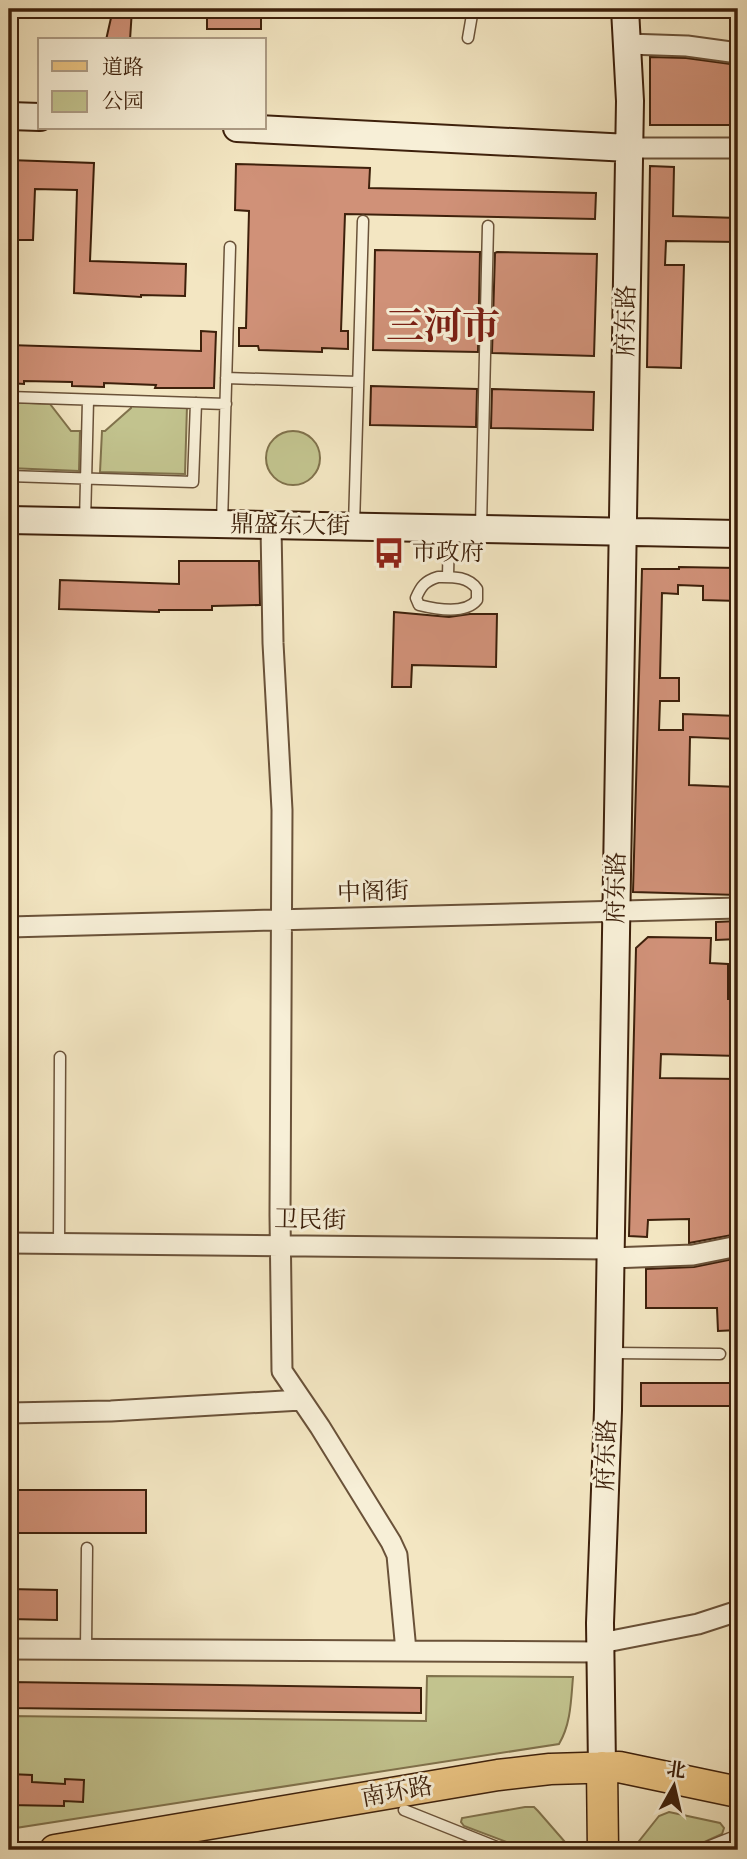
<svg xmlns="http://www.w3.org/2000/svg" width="747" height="1859" font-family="'IM FELL English','Noto Serif SC',serif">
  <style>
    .green { fill: #c2c38e; stroke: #80724c; stroke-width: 2 }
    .building { fill: #d09178; stroke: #3d200b; stroke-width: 2 }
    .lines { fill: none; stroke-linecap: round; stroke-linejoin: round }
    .lane-casing { stroke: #6a5239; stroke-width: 13 }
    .street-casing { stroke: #6a5239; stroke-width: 23 }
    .secondary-casing { stroke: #3d200b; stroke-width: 30 }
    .primary-casing { stroke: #3d200b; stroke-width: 33 }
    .lane { stroke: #f7efd7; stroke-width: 10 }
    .street { stroke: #f7efd7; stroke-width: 19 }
    .secondary { stroke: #f7efd7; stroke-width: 26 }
    .primary { stroke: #eac381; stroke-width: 30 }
    .labels { text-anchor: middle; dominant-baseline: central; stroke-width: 6; stroke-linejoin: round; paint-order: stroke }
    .street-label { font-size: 24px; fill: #3d200b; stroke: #f7efd7 }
    .poi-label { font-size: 24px; fill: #3d200b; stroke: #f7efd7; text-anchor: start }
    .town-label { font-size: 38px; font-weight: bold; fill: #7a1f14; stroke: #f7efd7 }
  </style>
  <rect width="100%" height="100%" fill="#f3e6c2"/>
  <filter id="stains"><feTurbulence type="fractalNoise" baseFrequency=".00286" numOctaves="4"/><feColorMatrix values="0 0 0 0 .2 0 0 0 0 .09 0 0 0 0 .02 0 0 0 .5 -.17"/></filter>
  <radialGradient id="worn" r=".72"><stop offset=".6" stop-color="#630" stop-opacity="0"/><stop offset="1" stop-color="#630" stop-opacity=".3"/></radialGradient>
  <path class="green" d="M9,402L50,404L71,431H80L79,471L9,468Z
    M131,404L187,406L185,474L100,472L102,431H105L131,408Z
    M266 458a27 27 0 1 1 54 0a27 27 0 1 1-54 0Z
    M427,1676L573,1677C571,1700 571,1724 559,1744L9,1829V1716L426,1721Z
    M525,1807H534L538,1811L572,1850H528L464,1826L461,1822L462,1818Z
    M669,1812L720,1823L724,1828L722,1834L687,1850H632L659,1816Z"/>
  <path class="building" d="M113,9H132L130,40H106Z
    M207,9H261V29H207Z
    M650,57L686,58L738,65V125H650Z
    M9,160L94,163L90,261L186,264L185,296L141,295V297L74,293L77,190L35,189L33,240H9Z
    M236,164L370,168L369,188L596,193L595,219L345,214L341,331H348V349L322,348V352L259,350L258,346H239V328H246L249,211L235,210Z
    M650,166L674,167L673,216L738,218V242L666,241L665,265H684L681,368L647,367Z
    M375,250L480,252L478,352L373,350Z
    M497,252L597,254L594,356L492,353L495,253Z
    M201,331L216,332L214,388H155L156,385L104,383V387L72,386V382L24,381V384L9,383V345L201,351Z
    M371,386L477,389L476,427L370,425Z
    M492,389L594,392L593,430L491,428Z
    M179,561H259L260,605L212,606V610H159V612L59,609L60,580L179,584Z
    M679,567L738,568V601L703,600V586L678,585V594L662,593L660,678H679V701H660L659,730H683V714L738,716V739L690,737L689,785L738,787V895L633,892L642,569H679Z
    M394,612L449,617L470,614H497L496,667L412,665L411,687H392Z
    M738,921V939L716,940V922Z
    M648,937L711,938L710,963L728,964V999H738V1056L661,1054L660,1078L738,1079V1185H732V1235L689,1243V1219L648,1220L647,1237L629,1236L636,948Z
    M738,1258V1330L718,1331L717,1308H646V1269L694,1267Z
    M641,1383H738V1406H641Z
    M9,1490H146V1533H9Z
    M9,1589L57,1590V1620L9,1619Z
    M9,1682L421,1688V1713L9,1708Z
    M9,1774L32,1775V1782L65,1784V1779L84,1780L83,1802L64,1801V1806L9,1805Z"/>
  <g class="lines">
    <defs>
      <path id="lane" d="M468,38L473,9
        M226,378L358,382
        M9,397L226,404
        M9,476L193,482L196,403
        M85,522L88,400
        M222,523L230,247
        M354,525L363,221
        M481,526L488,226
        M438,577C452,577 468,576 477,589V600C465,615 435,609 419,605L416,598C421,586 425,581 438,577Z
        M448,577L449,529
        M59,1243L60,1057
        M612,1353L720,1354
        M86,1649L87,1548
        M404,1810L504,1850
        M700,1850L738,1835"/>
      <path id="street" d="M628,44L687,46L738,53
        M629,148H738
        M271,526L273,643L282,810L280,1215L282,1371L320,1427L391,1542L397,1555L406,1651
        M9,927L738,908
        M9,1243L611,1249
        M611,1258L693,1255L738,1246
        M9,1413L111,1411L301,1400
        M601,1643L698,1624L738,1611
        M9,1649L601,1652"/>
      <path id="secondary" d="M9,116L40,117
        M237,128L629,148
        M9,520L738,534
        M602,1767L600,1623L608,1410L630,101L625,9"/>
      <path id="primary" d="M602,1767L603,1850
        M55,1850L498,1775L550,1769L619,1767L738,1792"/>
    </defs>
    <use href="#lane" class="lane-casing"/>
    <use href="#street" class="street-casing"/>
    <use href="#secondary" class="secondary-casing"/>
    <use href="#primary" class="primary-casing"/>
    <use href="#lane" class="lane"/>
    <use href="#street" class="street"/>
    <use href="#secondary" class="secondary"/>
    <use href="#primary" class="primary"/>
  </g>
  <defs>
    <symbol id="bus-bare" viewBox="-9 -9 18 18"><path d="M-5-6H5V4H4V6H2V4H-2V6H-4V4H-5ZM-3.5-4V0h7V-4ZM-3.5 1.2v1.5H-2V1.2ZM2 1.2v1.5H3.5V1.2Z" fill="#8f2418" stroke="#f7efd7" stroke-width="2.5" paint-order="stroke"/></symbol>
  </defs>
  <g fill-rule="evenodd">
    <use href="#bus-bare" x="367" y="531" width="44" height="44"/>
  </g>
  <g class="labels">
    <g class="street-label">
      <text transform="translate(627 321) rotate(-89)">府东路</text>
      <text transform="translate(290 526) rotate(1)">鼎盛东大街</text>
      <text transform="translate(617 888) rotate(-89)">府东路</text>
      <text transform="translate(373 893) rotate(-2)">中阁街</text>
      <text transform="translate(310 1221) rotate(1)">卫民街</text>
      <text transform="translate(607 1455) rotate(-88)">府东路</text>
      <text transform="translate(397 1793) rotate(-10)">南环路</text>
    </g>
    <g class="poi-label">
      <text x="412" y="553">市政府</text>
    </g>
    <g class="town-label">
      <text x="443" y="329">三河市</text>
    </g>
  </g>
  <rect width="747" height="1859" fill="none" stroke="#f3e6c2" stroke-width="35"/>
  <rect x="10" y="10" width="726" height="1838" fill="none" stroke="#3d200b" stroke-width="3.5"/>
  <rect x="18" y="18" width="712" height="1824" fill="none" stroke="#3d200b" stroke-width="2"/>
  <rect x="38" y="38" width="228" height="91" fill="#f7efd7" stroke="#ad9c85" stroke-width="2"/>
  <rect x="52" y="61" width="35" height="10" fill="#eac381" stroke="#ad9c85" stroke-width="2"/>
  <text x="102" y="74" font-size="21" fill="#3d200b">道路</text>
  <rect x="52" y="91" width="35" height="21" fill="#c2c38e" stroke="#ad9c85" stroke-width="2"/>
  <text x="102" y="108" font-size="21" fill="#3d200b">公园</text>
  <g transform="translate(674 1786) rotate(8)" stroke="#f7efd7" stroke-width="5" paint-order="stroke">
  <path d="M0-5L12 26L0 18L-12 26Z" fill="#3d200b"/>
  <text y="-10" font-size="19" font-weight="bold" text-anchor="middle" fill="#3d200b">北</text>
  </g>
  <rect width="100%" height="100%" filter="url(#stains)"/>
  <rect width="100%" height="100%" fill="url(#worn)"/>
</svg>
